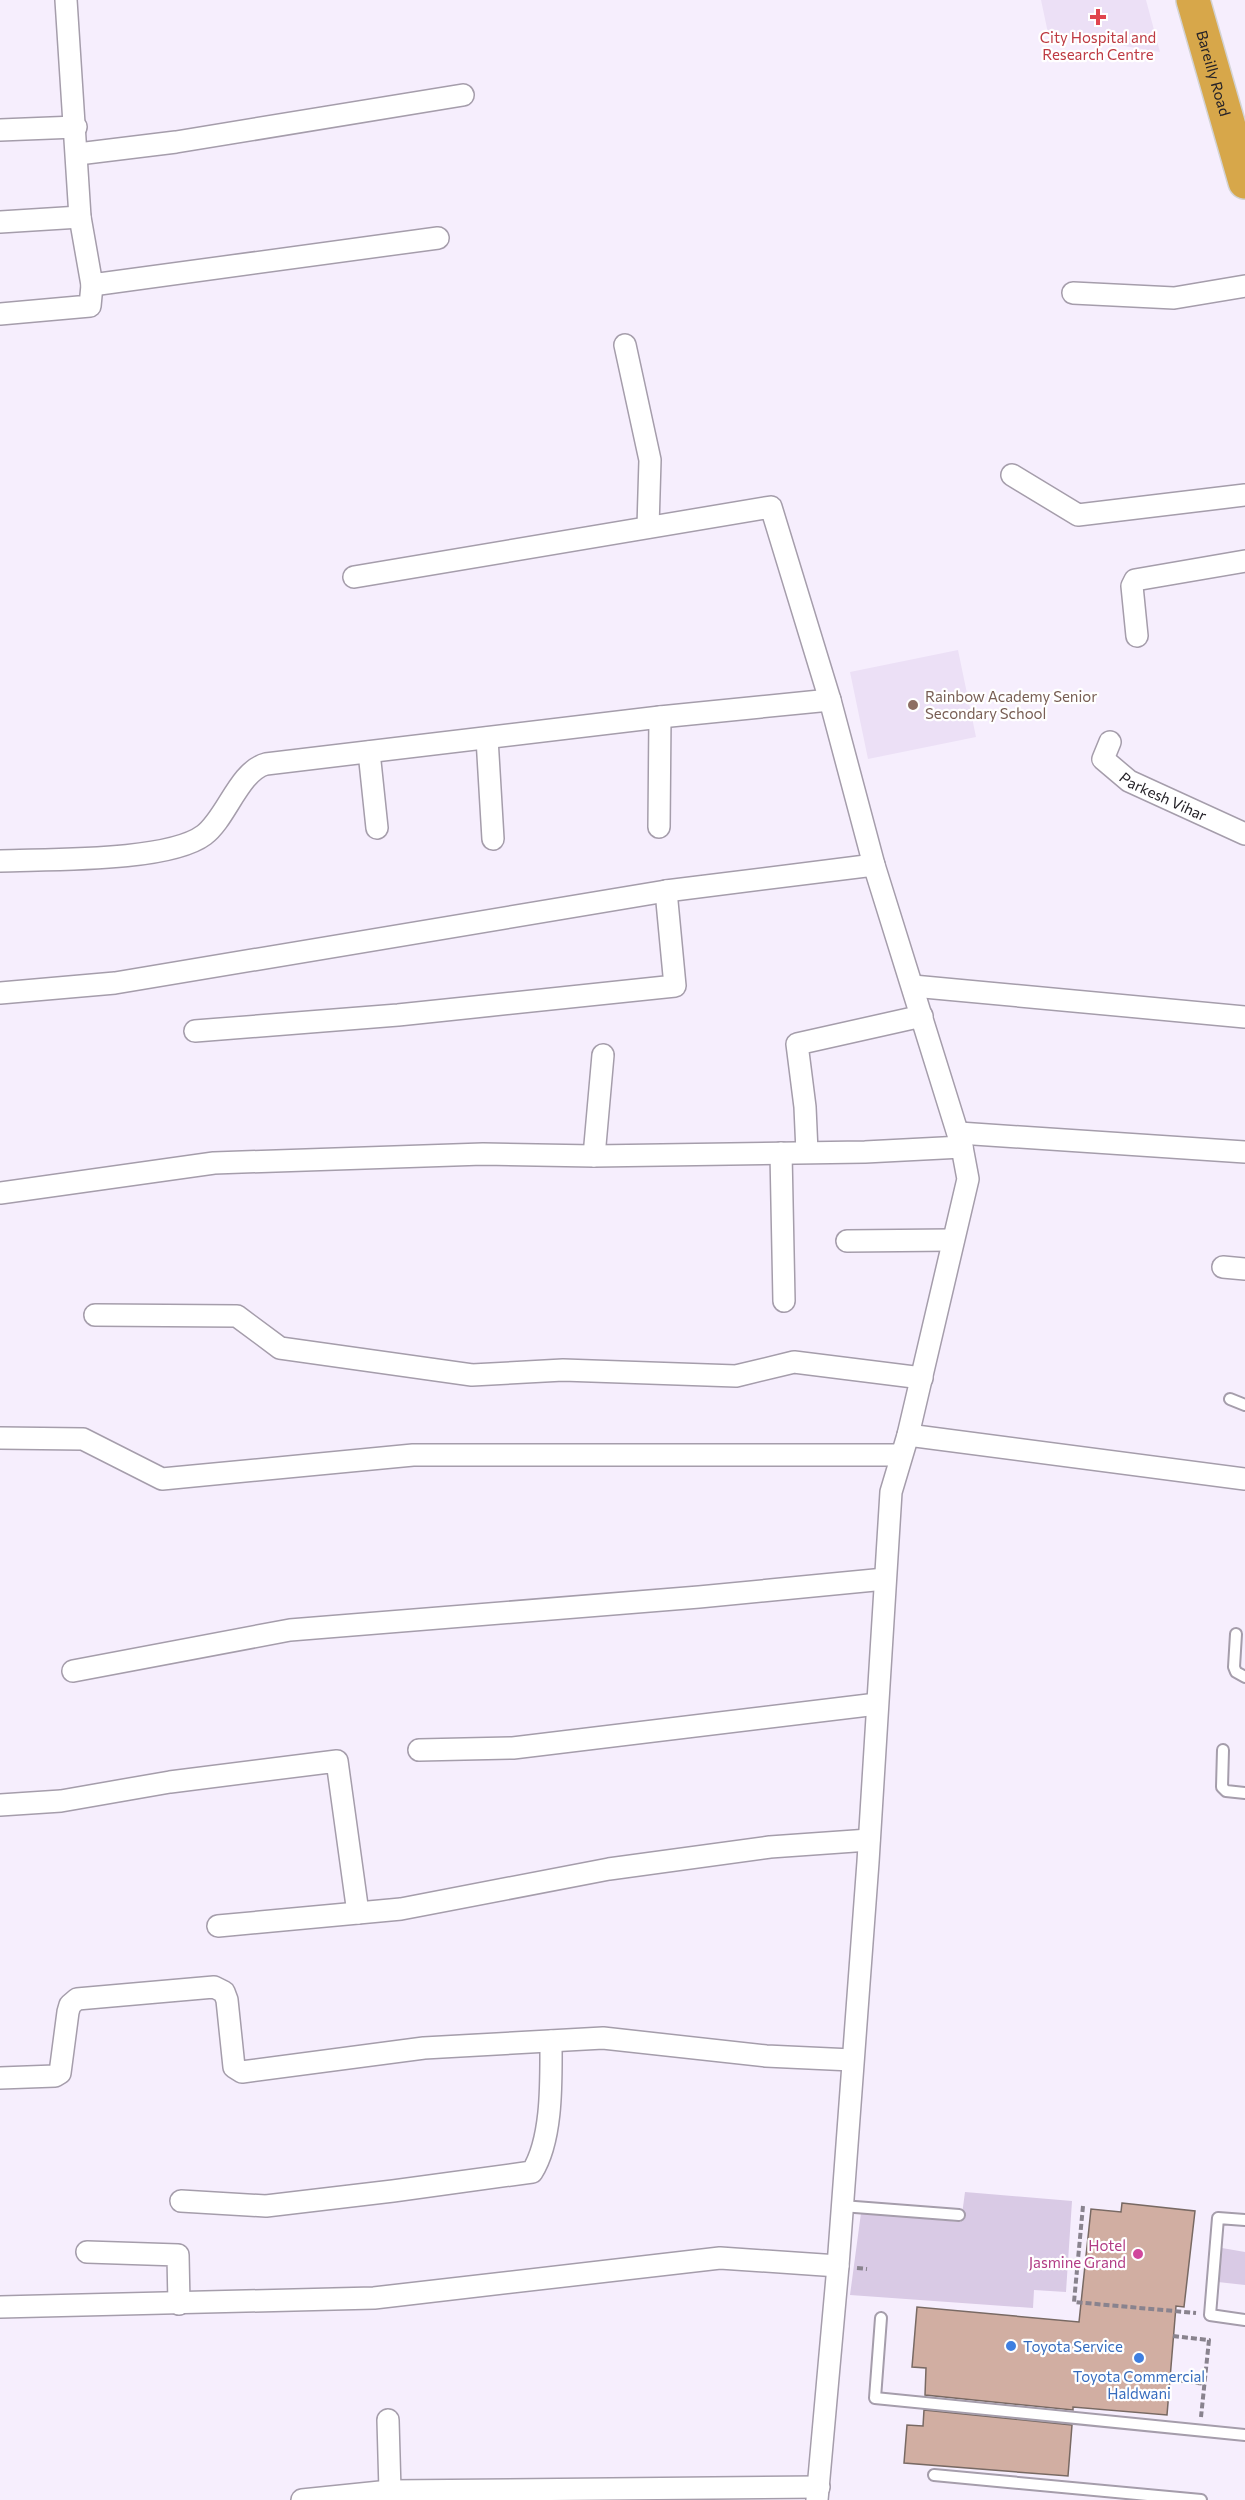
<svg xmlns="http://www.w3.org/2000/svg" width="1245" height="2500" font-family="Commissioner,sans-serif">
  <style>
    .built { fill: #ece0f6 }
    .green { fill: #d9cae5 }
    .building { fill: #d1aea2; stroke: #786963; stroke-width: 1.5 }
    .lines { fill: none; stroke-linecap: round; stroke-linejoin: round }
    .lane-casing { stroke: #a59dab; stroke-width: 14 }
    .street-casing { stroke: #a59dab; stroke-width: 24 }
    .highway-casing { stroke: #d3d3d4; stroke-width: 36 }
    .path { stroke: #89838e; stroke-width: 4; stroke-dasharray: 6 3; stroke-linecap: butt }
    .lane { stroke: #fff; stroke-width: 10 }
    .street { stroke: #fff; stroke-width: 21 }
    .highway { stroke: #d7a74a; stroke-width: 33 }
    .health-dot { fill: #e0444e; stroke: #fff; stroke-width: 2 }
    .education-dot { fill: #8d6e63; stroke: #fff; stroke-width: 2 }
    .hotel-dot { fill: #d1479c; stroke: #fff; stroke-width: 2 }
    .shop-dot { fill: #3f7fe0; stroke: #fff; stroke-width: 2 }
    .labels { text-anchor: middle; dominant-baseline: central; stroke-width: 4.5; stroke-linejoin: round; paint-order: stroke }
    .health-label { font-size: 15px; fill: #be3a42; stroke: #fff }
    .street-label { font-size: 15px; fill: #252228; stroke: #fff }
    .education-label { font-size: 15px; fill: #785e54; stroke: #fff; text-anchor: start }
    .hotel-label { font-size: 15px; fill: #b23c85; stroke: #fff; text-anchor: end }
    .shop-label { font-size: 15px; fill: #366cbe; stroke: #fff; text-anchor: start }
  </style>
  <rect width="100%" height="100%" fill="#f6eefd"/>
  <path class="built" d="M1041,0H1146L1160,52L1048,33Z
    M958,650L976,737L868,759L850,672Z"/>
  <path class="green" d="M965,2192L1072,2201L1066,2292L1034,2290L1033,2308L850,2295L861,2213L961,2222Z
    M1222,2248L1245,2252V2285L1218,2282Z"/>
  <path class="building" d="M1122,2203L1195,2211L1184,2307L1176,2306L1167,2415L1073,2407V2410L925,2395L926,2368L912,2367L917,2307L1079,2322L1091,2209L1121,2212Z
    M924,2410L1072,2425L1068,2476L904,2463L907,2425L923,2426Z"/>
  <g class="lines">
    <defs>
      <path id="lane" d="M1230,1399L1245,1405
        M1236,1634L1234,1667L1236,1672L1245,1677
        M1223,1750L1222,1787L1226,1791L1245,1793
        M842,2206L959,2215
        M1245,2220L1218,2218L1210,2315L1245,2320
        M881,2318L875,2398L1245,2435
        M934,2475L1201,2500"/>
      <g id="street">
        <path d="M66,0L80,217L92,285L438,238"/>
        <path d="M0,130L76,127"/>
        <path d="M78,154L176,142L463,95"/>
        <path d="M0,222L80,217"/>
        <path d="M1073,293L1174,298L1245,286"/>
        <path d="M0,314L90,306L92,285"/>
        <path d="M625,345L650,460L648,527"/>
        <path d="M1012,475L1078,515L1245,495"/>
        <path d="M354,577L771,507L830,700L874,865L962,1147L968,1179L908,1435L891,1492L868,1862L838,2266L817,2500"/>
        <path d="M1137,636L1132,586L1135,580L1245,561"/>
        <path d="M487,738L493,839"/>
        <path id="s1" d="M1110,742L1103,759L1129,781L1245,834"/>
        <path d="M369,752L377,828"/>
        <path d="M659,827L660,717"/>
        <path d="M0,861C48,859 168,862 204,835C226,819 239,771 266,764L660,717L830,700"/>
        <path d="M913,986L1245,1017"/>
        <path d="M0,993L115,983L666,891L874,865"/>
        <path d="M195,1031L398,1015L675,986L666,891"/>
        <path d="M959,1133L1245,1152"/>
        <path d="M807,1152L805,1107L797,1044L922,1016"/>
        <path d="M781,1153L784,1301"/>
        <path d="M594,1156L603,1055"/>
        <path d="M0,1193L214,1163L483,1154L594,1156L865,1152L962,1147"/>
        <path d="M847,1241L952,1240"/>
        <path d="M1223,1267L1245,1269"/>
        <path d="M95,1315L237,1316L280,1348L472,1375L563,1370L736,1376L794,1362L922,1378"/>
        <path d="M908,1435L1245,1479"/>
        <path d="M0,1438L83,1439L162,1479L413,1455H901"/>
        <path d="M73,1671L290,1630L699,1597L885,1579"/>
        <path d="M419,1750L513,1748L877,1704"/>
        <path d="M0,1805L61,1801L170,1782L337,1761L358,1913"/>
        <path d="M218,1926L401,1909L609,1869L770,1847L869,1840"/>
        <path d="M0,2078L55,2076L60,2073L68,2012L70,2005L77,1999L214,1987L224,1992L227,2000L234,2067L242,2072L424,2048L603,2038L766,2056L852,2060"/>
        <path d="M181,2201L266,2206L393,2191L532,2172C553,2139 551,2079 551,2041"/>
        <path d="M87,2252L178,2255L179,2304"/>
        <path d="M0,2307L374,2298L720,2258L838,2266"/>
        <path d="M388,2420L390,2491"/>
        <path d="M302,2500L390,2491L819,2487"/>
      </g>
      <g id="highway">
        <path id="s2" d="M1193,0L1245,182"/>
      </g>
    </defs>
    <use href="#lane" class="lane-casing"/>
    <use href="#street" class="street-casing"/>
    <use href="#highway" class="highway-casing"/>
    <path class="path" d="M1083,2206L1074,2302L1196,2313
      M857,2268L867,2269
      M1173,2336L1209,2340L1201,2417
      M1169,2379L1205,2384"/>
    <use href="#lane" class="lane"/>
    <use href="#street" class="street"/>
    <use href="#highway" class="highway"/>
  </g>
  <path class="health-dot" d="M1095 8h6v6h6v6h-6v6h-6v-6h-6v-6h6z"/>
  <circle class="education-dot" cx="913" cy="705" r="6"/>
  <circle class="hotel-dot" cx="1138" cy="2254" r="6"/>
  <g class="shop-dot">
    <circle cx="1011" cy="2346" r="6"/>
    <circle cx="1139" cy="2358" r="6"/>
  </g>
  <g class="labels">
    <g class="health-label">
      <text x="1098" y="37">City Hospital and<tspan x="1098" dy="17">Research Centre</tspan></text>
    </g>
    <g class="street-label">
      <text stroke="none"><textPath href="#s2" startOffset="76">Bareilly Road</textPath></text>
      <text stroke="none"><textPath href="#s1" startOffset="90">Parkesh Vihar</textPath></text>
    </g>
    <g class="education-label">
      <text x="925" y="696">Rainbow Academy Senior<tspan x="925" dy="17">Secondary School</tspan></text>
    </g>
    <g class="hotel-label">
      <text x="1126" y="2245">Hotel<tspan x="1126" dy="17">Jasmine Grand</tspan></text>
    </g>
    <g class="shop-label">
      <text x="1023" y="2346">Toyota Service</text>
      <text x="1139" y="2376" text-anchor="middle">Toyota Commercial<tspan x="1139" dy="17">Haldwani</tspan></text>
    </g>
  </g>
</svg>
